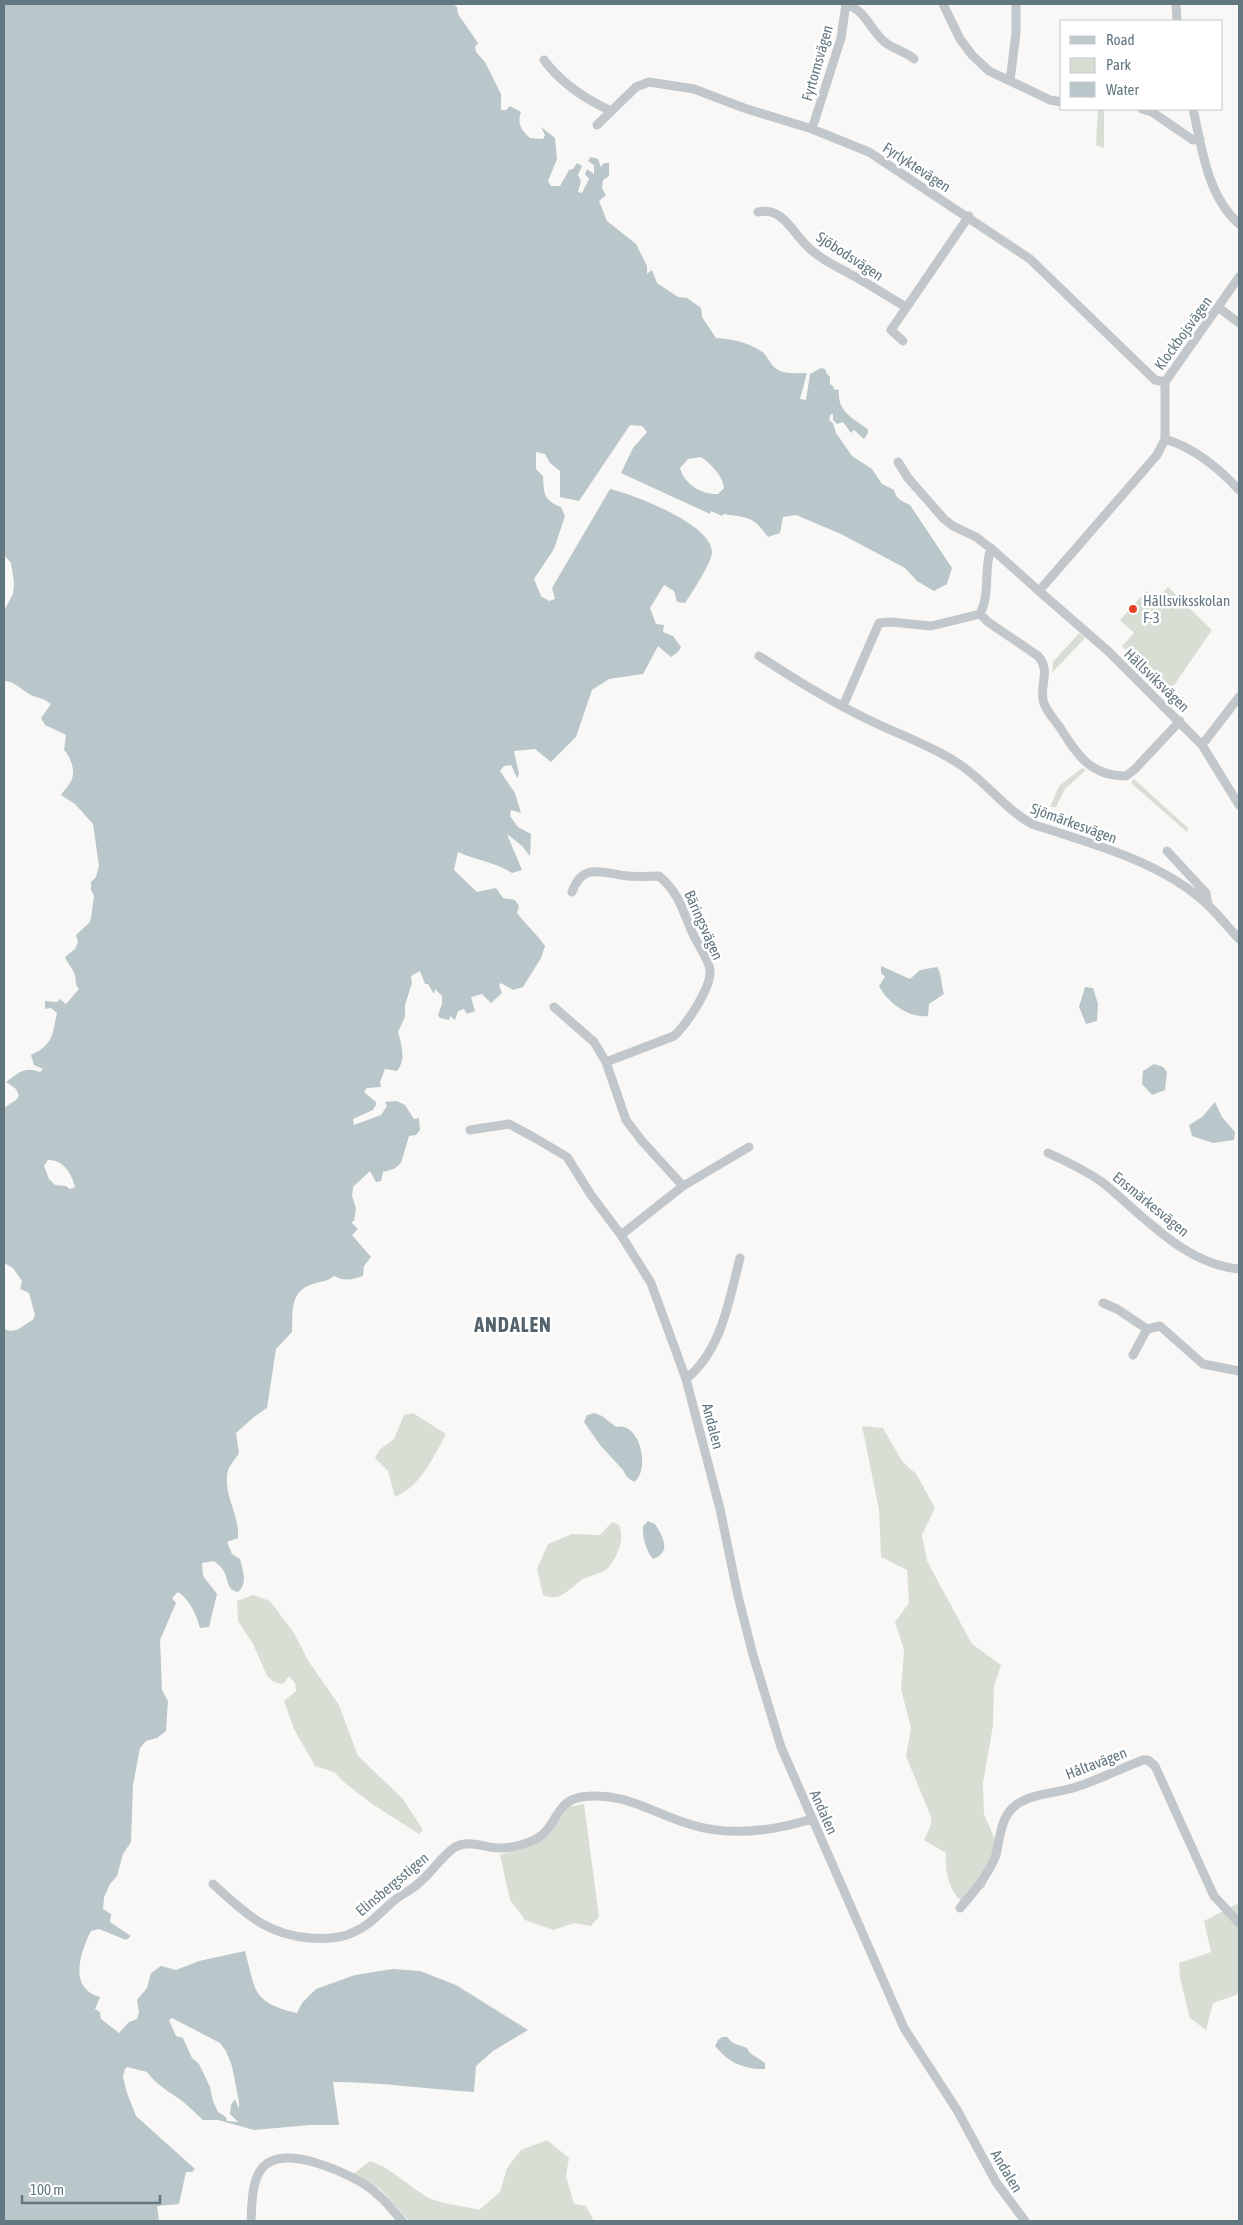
<svg xmlns="http://www.w3.org/2000/svg" width="1243" height="2225" font-family="'Asap Condensed',sans-serif">
  <style>
    .green { fill: #d9ded5 }
    .water { fill: #b9c6ca; fill-rule: evenodd }
    .lines { fill: none; stroke-linecap: round; stroke-linejoin: round }
    .minor { stroke: #c1c7ca; stroke-width: 9 }
    .poi-dot { fill: #e5442a; stroke: #fff; stroke-width: 2 }
    .labels { text-anchor: middle; dominant-baseline: central; stroke-width: 5; stroke-linejoin: round; paint-order: stroke }
    .street-label { font-size: 15px; fill: #637781; stroke: #fff }
    .poi-label { font-size: 15px; fill: #637781; stroke: #fff; text-anchor: start }
    .district-label { font-size: 20px; font-weight: bold; letter-spacing: 1px; fill: #55646c; stroke: #fff }
  </style>
  <rect width="100%" height="100%" fill="#f9f8f6"/>
  <path class="green" d="M1098,109H1104V148L1096,145Z
    M1168,587L1212,630L1168,694L1122,646L1134,633L1120,620L1146,591L1156,600Z
    M1079,633L1085,638L1052,673L1053,662Z
    M1082,768L1086,770L1065,789L1056,807H1050L1059,786Z
    M1134,779L1188,828L1187,832L1131,783Z
    M413,1413L446,1434C433,1458 421,1486 395,1497L388,1471L375,1458L379,1450L394,1439L404,1415Z
    M862,1426L883,1428L902,1461L917,1475L935,1508L922,1535L927,1561L972,1644L1001,1665L994,1687L993,1726L983,1783L984,1814L996,1842L985,1887L961,1901C948,1888 945,1871 946,1853L924,1840L931,1825V1817L906,1756L911,1728L901,1689L904,1650L895,1622L909,1603L907,1570L881,1557L879,1510Z
    M612,1522L619,1525C625,1539 618,1556 608,1568C602,1574 590,1575 583,1579C569,1588 561,1603 543,1595L537,1569L548,1544L572,1534L600,1535Z
    M253,1595L270,1601L294,1633L309,1662L339,1705L358,1756L403,1799L423,1830L419,1834L372,1804L345,1783L334,1772L315,1766L294,1729L284,1701L296,1691L295,1683L289,1676L283,1684L274,1682L267,1676L253,1644L238,1621L237,1601Z
    M584,1804L599,1917L591,1926L574,1923L553,1930L525,1920L510,1900L500,1855L532,1844L550,1833L568,1807Z
    M1237,1904L1239,1907V1994L1213,2003L1206,2030L1190,2018L1180,1978L1179,1963L1211,1952L1204,1921Z
    M547,2140L569,2158L566,2176L574,2204L586,2206L594,2221H409L380,2189L352,2175L370,2161C392,2168 409,2187 429,2198C441,2204 465,2206 479,2210L500,2192L507,2168L521,2150Z"/>
  <path class="water" d="M4,4H453L457,7L458,14L478,43L475,47L476,52L485,62L501,94V110H506L510,106L521,112C517,124 521,130 530,138L543,139L545,135L541,127L555,138L557,159L548,181L551,186H560L569,170L573,169L577,163L582,166L578,175L581,181L578,192L582,193L589,179L585,174L587,169L594,174V165L588,161L591,157L598,159L601,167L604,163H609V176L603,180L602,188L606,195L599,201L607,221L636,244L647,266V274L652,270L657,283L678,297L687,298L701,308L702,317L716,338C732,339 747,342 761,351C766,354 769,361 773,366C781,375 797,373 807,373L800,399L806,400L810,374L821,368L825,369L827,374L830,377V384L834,387L833,389L839,390C837,411 852,418 868,429V433L864,439L854,430L851,433L843,422L837,424L833,420V414H831L829,420L833,423L836,433L852,456L872,469L882,484L894,490C895,498 903,502 910,505L952,568L947,584L934,591L917,581L905,568L841,534L796,515L783,517L780,533L768,537C753,516 749,518 724,514L722,516L711,511L710,514L621,473L633,448L647,432L642,426L630,425L579,501L560,497V471L550,463L545,454L536,452V469L543,476C544,493 543,500 561,507L565,516L554,549L534,579L541,596L549,601L555,599L552,588L610,489C632,494 712,524 712,552C712,562 692,593 685,603L677,602L674,591L664,585L650,608L656,624L664,625L663,632L673,636L681,647L678,652L671,657L658,646L643,674L609,679L592,690L576,737L551,762L535,749L514,751L519,774L517,778L511,765L504,766L500,771L515,793L521,813L511,810L510,816L518,827L531,834L530,856L522,846L507,834L522,870L512,873C495,862 475,860 458,852L454,870L477,892L496,888L503,898L515,900L519,906L517,913C526,925 537,934 545,946L541,958L523,987L513,990L501,983L499,985L502,993L491,1003L482,994L471,997L475,1011L467,1014L464,1009L458,1011L455,1020L450,1016L449,1020L440,1018L438,1015L442,1004V996L435,989L434,994L428,984H425L420,971L411,976L412,983L405,1005V1017L398,1032C402,1046 406,1060 397,1071L385,1069L380,1082L381,1087L367,1088L364,1092L376,1102V1105L373,1110L353,1119L354,1125L381,1115L387,1106L385,1102L397,1101L405,1105L414,1119L419,1118L420,1130L416,1135L409,1136L401,1163L394,1169L383,1172L381,1181L376,1182L370,1171L353,1187L352,1196L356,1208L354,1221L351,1222L358,1229L352,1235L371,1257L364,1266L363,1276C353,1279 345,1282 334,1276C327,1282 321,1281 313,1284C289,1291 293,1312 292,1332L276,1349L267,1408L254,1417L236,1433L239,1453C236,1458 230,1465 228,1470C222,1494 240,1514 238,1538L227,1542L232,1554L240,1559C243,1571 248,1583 238,1592C226,1590 229,1579 223,1570C221,1566 217,1564 214,1561L202,1563L203,1576L217,1594L209,1627L200,1628C196,1614 190,1600 178,1592L172,1598L176,1603L160,1640L162,1690L168,1701L166,1731L157,1738L146,1741L140,1748L133,1785L131,1842L123,1854L117,1876L110,1884L104,1897L103,1909L111,1914L110,1922L131,1936L126,1940L99,1929L91,1931C80,1953 68,1988 100,1997L95,2009L100,2012L101,2019L119,2033L129,2022L137,2019L139,2012L137,2000L147,1988L151,1973L161,1966L176,1970L199,1961L245,1951C256,1992 252,2002 297,2013L302,2003L316,1989L355,1975L393,1969L420,1971L456,1985L528,2030L493,2051L476,2066L474,2092C427,2089 380,2082 333,2082L339,2125H310L254,2130L218,2120H203C195,2113 187,2104 178,2098C167,2091 155,2083 147,2072L127,2067L125,2069L123,2077L127,2093L136,2116L195,2169L192,2172H186L179,2204L157,2206L159,2221H4V1329C17,1335 22,1325 33,1320L35,1315L29,1293L20,1289L22,1281L13,1268L4,1263V1108L16,1100L19,1096L16,1089L6,1082C19,1073 24,1066 40,1072L43,1069L34,1065L31,1055C54,1044 52,1035 57,1013L51,1008L45,1009V1001L57,1002L60,999L66,1004L79,989C74,984 77,979 74,973C72,967 67,963 65,957L75,949L78,942L76,935L89,923L91,918L94,896L91,890V882L96,877L99,866L93,824L75,804L61,795C64,790 69,786 71,781C76,772 71,757 64,750L66,735L45,725L41,718L51,704C42,697 36,698 29,694C19,688 16,682 4,681V611L13,594L14,582L11,563L4,555ZM701,457C711,464 723,476 724,488L718,494C702,495 684,484 680,468L688,459ZM48,1160C63,1159 72,1174 75,1187L70,1189L66,1186L55,1185L49,1179L44,1166ZM172,2018L220,2043L226,2051L232,2066L239,2102V2109L235,2099L231,2105L230,2114L238,2122L227,2121L226,2117L218,2112L213,2101L210,2087L199,2064L192,2058L183,2038L176,2036L169,2020Z
    M881,966L910,979L920,970L937,967C942,974 941,985 944,994L929,1004L928,1016C908,1018 888,1003 879,986L885,977L881,973Z
    M1085,987L1093,988L1098,1004L1097,1021L1086,1024L1079,1007Z
    M1154,1064L1163,1067L1167,1072L1165,1090L1152,1095L1142,1084L1143,1071Z
    M1215,1102L1222,1117L1235,1132L1234,1140L1213,1143L1192,1136L1189,1125L1202,1117Z
    M594,1413L602,1416L616,1427C640,1421 651,1470 634,1482L627,1477L623,1470L600,1445L584,1422L587,1415Z
    M648,1521L655,1524C663,1537 672,1552 653,1559C646,1551 642,1536 643,1526Z
    M722,2037H727L733,2043L747,2048L750,2053L765,2063V2069C744,2070 728,2062 715,2046L718,2040Z"/>
  <g class="lines">
    <path class="minor" d="M943,4L960,39L972,55L989,71L1050,100L1062,102
      M1176,4L1177,21
      M847,5C866,10 871,32 886,43C895,50 905,51 914,59
      M544,60C561,83 585,99 611,111
      M1010,81L1016,33V4
      M1142,109L1152,112L1193,140L1200,139
      M1193,109C1202,148 1207,196 1239,224
      M597,125L636,87L649,82L694,89L744,108L812,129L869,152L1030,259L1155,380L1165,382
      M812,129L841,38L846,4
      M758,212C782,207 791,230 805,244C818,258 834,265 850,274C869,284 887,296 906,307
      M1239,277L1165,382V439L1157,455L1039,591L1108,651L1202,745L1239,805
      M1218,307L1239,323
      M903,341L891,330L969,216
      M1165,439C1194,448 1219,468 1239,490
      M898,462L908,478L944,519L953,526L976,537L993,550L1039,591
      M980,614L988,622L1038,656C1051,671 1040,683 1043,700C1045,710 1053,718 1059,726C1077,754 1089,776 1126,776L1135,769L1180,721
      M759,656C794,679 829,701 867,719C897,734 928,744 956,762C984,779 1003,808 1032,824C1092,844 1161,861 1208,905C1219,916 1229,928 1239,939
      M843,706L879,623L891,622L931,626L980,614C991,593 983,570 991,548
      M1202,745L1239,697
      M1167,851L1206,893L1208,905
      M572,892C583,861 603,874 628,876C638,877 649,876 659,876C679,893 682,909 692,932C697,944 708,957 710,970C712,987 686,1025 674,1036L606,1062
      M554,1007L594,1042L606,1062L626,1120L642,1141L683,1186L621,1235
      M470,1130L509,1124L535,1138L567,1157L591,1195L621,1235L651,1283L686,1379L720,1509L738,1596L753,1655L781,1747L904,2028L957,2110L996,2182L1025,2221
      M1048,1153C1066,1161 1086,1171 1102,1182C1143,1215 1184,1264 1239,1269
      M683,1186L749,1147
      M1103,1303L1117,1309L1147,1329L1160,1326L1203,1364L1239,1371
      M1133,1355L1147,1329
      M686,1379C722,1350 729,1300 740,1258
      M213,1884C245,1913 265,1934 310,1938C324,1939 341,1939 354,1932C371,1925 382,1910 396,1899C404,1893 413,1889 420,1882C432,1872 442,1856 455,1847C469,1839 485,1848 499,1848C511,1848 526,1844 536,1839C558,1827 554,1802 581,1797C624,1791 650,1812 689,1824C729,1837 773,1831 812,1819
      M960,1908C973,1893 989,1874 996,1855C999,1842 1000,1826 1007,1815C1021,1792 1053,1795 1076,1787C1098,1780 1120,1769 1143,1760H1148L1155,1766L1208,1883L1214,1896L1239,1923
      M251,2221C252,2205 251,2179 264,2166C286,2145 342,2171 364,2184C380,2194 391,2208 402,2221"/>
  </g>
  <circle class="poi-dot" cx="1133" cy="609" r="5"/>
  <g class="labels">
    <g class="street-label">
      <text transform="translate(817 63) rotate(-74)">Fyrtornsvägen</text>
      <text transform="translate(917 167) rotate(33)">Fyrlyktevägen</text>
      <text transform="translate(850 256) rotate(33)">Sjöbodsvägen</text>
      <text transform="translate(1183 333) rotate(-54)">Klockbojsvägen</text>
      <text transform="translate(1157 680) rotate(44)">Hällsviksvägen</text>
      <text transform="translate(1074 823) rotate(20)">Sjömärkesvägen</text>
      <text transform="translate(704 925) rotate(66)">Bäringsvägen</text>
      <text transform="translate(1151 1204) rotate(39)">Ensmärkesvägen</text>
      <text transform="translate(713 1426) rotate(75)">Andalen</text>
      <text transform="translate(1096 1763) rotate(-21)">Håltavägen</text>
      <text transform="translate(824 1812) rotate(66)">Andalen</text>
      <text transform="translate(392 1884) rotate(-40)">Elinsbergsstigen</text>
      <text transform="translate(1007 2171) rotate(59)">Andalen</text>
    </g>
    <g class="poi-label">
      <text x="1143" y="600">Hällsviksskolan<tspan x="1143" dy="17">F-3</tspan></text>
    </g>
    <g class="district-label">
      <text x="513" y="1324">ANDALEN</text>
    </g>
  </g>
  <rect width="1243" height="2225" fill="none" stroke="#637781" stroke-width="10"/>
  <rect x="1060" y="20" width="162" height="90" fill="#ffffff" stroke="#c1c9cd"/>
  <rect x="1070" y="36" width="25" height="8" fill="#c1c7ca" stroke="#c1c9cd"/>
  <text x="1106" y="45" font-size="15" fill="#637781">Road</text>
  <rect x="1070" y="58" width="25" height="15" fill="#d9ded5" stroke="#c1c9cd"/>
  <text x="1106" y="70" font-size="15" fill="#637781">Park</text>
  <rect x="1070" y="82" width="25" height="15" fill="#b9c6ca" stroke="#c1c9cd"/>
  <text x="1106" y="95" font-size="15" fill="#637781">Water</text>
  <path d="M22 2195v8h138v-8" fill="none" stroke="#637781" stroke-width="2.5"/>
  <text x="30" y="2195" font-size="15" fill="#637781" stroke="#ffffff" stroke-width="4" paint-order="stroke">100 m</text>
</svg>
